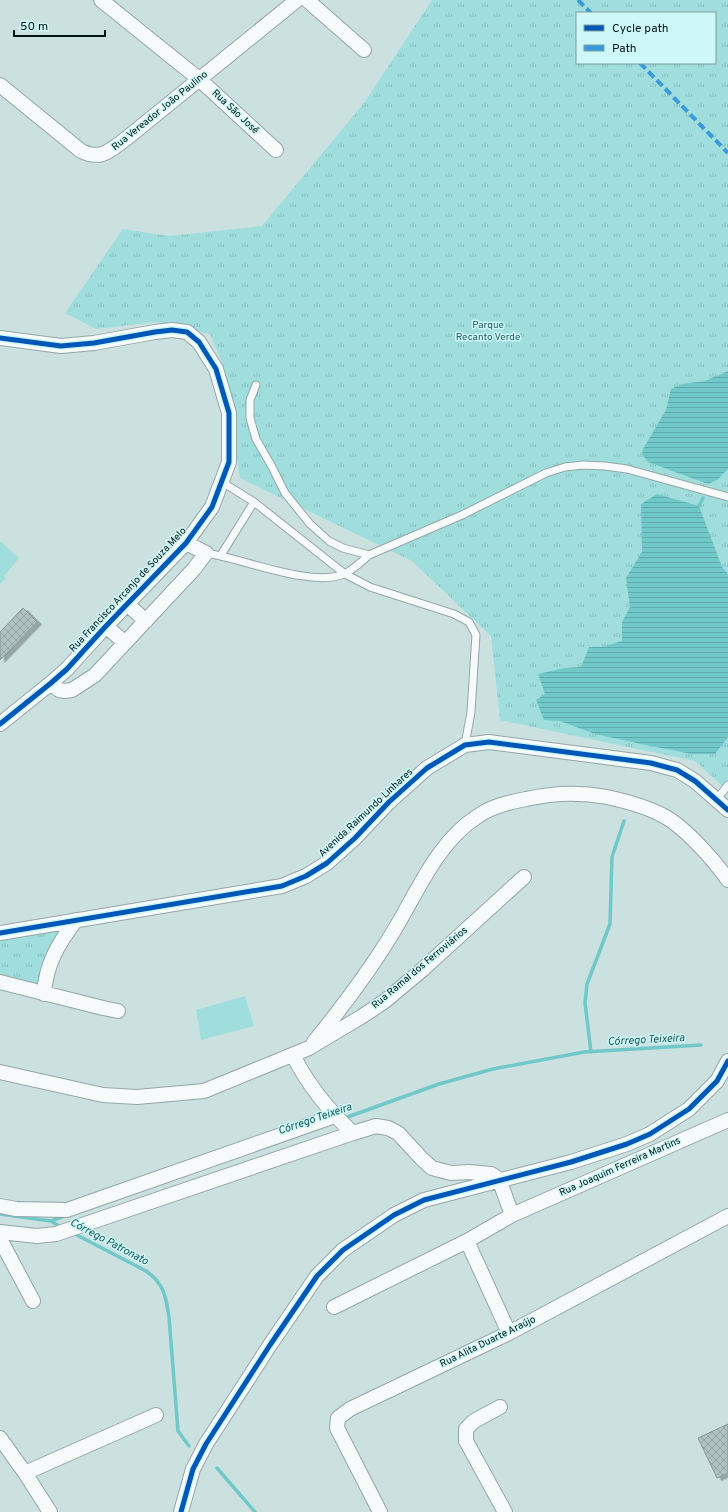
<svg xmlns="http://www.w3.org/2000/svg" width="728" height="1512" font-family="Overpass,sans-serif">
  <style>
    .park { fill: url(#park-tufts); fill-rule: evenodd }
    .pitch { fill: #9fdedd }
    .water { fill: url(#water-rules) }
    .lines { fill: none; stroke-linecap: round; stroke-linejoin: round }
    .stream { stroke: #70c8c8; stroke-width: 3.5 }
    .building { fill: url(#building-cross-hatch); stroke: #889a99; filter: url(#shadow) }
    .lane-casing { stroke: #94a6a5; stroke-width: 9 }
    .street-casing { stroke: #94a6a5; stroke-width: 16 }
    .lane { stroke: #f7fafa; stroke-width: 7 }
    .street { stroke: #f7fafa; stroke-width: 14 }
    .quiet { stroke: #399ade; stroke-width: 4; stroke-dasharray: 8 4; stroke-linecap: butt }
    .cycleway-casing { stroke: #cef7f7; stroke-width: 8 }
    .cycleway { stroke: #0057b8; stroke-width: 5 }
    .labels { text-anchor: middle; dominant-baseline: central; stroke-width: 3; stroke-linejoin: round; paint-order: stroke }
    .street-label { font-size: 10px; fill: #051414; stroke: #cef7f7 }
    .park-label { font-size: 10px; fill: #1f5f5f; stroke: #cef7f7 }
    .water-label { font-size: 11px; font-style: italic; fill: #175858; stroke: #cef7f7 }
  </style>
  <defs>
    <pattern id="park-tufts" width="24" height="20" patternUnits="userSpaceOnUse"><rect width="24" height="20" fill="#9fdedd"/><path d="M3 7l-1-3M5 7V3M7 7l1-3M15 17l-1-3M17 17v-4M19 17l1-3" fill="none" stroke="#87bebd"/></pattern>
    <pattern id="water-rules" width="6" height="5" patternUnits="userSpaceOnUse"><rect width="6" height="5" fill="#70c8c8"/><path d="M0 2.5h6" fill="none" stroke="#60abab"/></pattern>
    <pattern id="building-cross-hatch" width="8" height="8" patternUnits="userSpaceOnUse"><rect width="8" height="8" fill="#afc1c0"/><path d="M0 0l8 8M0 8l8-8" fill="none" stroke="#95a5a4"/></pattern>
    <filter id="shadow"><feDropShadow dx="4.5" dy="2.5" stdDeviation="0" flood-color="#0004"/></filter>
  </defs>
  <rect width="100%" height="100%" fill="#cae1e0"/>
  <path class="park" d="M432,0H728V791L695,761L500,720L491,636L412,561L240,478L224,367L210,334L156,322L96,329L65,313L123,229L169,236L262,226L364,103ZM577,13H715V63H577Z
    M64,926L37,986L0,975V939Z"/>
  <path class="pitch" d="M0,541L19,558L4,576L6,578L0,584Z
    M245,996L254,1026L201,1040L196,1010Z"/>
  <path class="water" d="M728,371V469L717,480L708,484L648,462L642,454L643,449L666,410L671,389L682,384L705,381Z
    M657,494L699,506L722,567L728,574V737L715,754H692L641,744L595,734L560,721L544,720L536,700L545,694L538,674L565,668L581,667L589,647H602L622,641V622L630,607L626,578L642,552L641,504Z"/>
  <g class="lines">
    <path class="stream" d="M699,506L703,498
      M591,1052L585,1003L587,984L610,924L612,857L624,821
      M342,1119L439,1084L493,1069L584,1052L701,1045
      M0,1214L51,1221L62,1228
      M51,1221L67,1215
      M73,1233L146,1271C164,1283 166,1297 169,1317L178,1431L189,1446
      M217,1468L255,1512"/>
  </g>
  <path class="building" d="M23,608L37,622L0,660V632Z
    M728,1424V1473L717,1478L698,1438Z"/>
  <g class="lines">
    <defs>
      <path id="lane" d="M256,385L250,400V418L256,439L271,465L285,493L310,524L329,541L343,548L369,555L462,515L546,473L565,467L583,465L605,466L627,469L728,497
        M222,482L254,502L345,574L370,587L454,614L469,622L476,635L471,712L465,745
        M206,553C241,558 312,588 344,574C353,570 362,561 369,555
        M221,555L254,502
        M717,799L728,785"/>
      <path id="street" d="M101,0L199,79L276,150
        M307,0L364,50
        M0,85L81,151C102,161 110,150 127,138L297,0
        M0,338L61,346L94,343L155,332L172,330L187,332L199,342L216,369L229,413V462L212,507L186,543L106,626L67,669L51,683L0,724
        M127,604L146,621
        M106,626L125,643
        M51,683L59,690L65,691L72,690L95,675L194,569L206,553L186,543
        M0,933L282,886L306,876L327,863L355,838L389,802L427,768L465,745L489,742L651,763L677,770L695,781L728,810
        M0,982L103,1008L118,1011
        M44,994C46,964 58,944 76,920
        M314,1042C340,1010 365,977 387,942C415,899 434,844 478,816C492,806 510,802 526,799C552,793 581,792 607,797C625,801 645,806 662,815C684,826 714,860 728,880
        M293,1055C308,1085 329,1111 353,1133L376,1126L388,1128L398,1133L422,1159L432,1168L451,1173L469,1172L491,1174L499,1179L512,1215
        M0,1072L103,1095L137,1097L204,1091L309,1048L361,1017L385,1001L422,970L524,877
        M0,1206L16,1209L67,1210L335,1116
        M0,1232L37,1236L56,1234L353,1133
        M0,1239L33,1301
        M467,1241L509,1333
        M334,1307L467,1241L512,1215L728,1120
        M500,1407L474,1421L466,1429V1441L505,1512
        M0,1438L25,1473L50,1512
        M25,1473L156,1415
        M181,1512L193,1469L206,1444L270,1345L317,1276L343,1250L394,1215L424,1200L571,1162L627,1144L650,1134L689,1109L717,1081L728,1061
        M380,1512L337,1428L338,1418L350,1409L509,1333L728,1216"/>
    </defs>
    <use href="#lane" class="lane-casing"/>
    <use href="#street" class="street-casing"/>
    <use href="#lane" class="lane"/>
    <use href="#street" class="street"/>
    <path class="quiet" d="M578,0L591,13
      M640,63L728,153"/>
    <defs>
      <path id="cycleway" d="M0,338L61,346L94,343L155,332L172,330L187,332L199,342L216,369L229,413V462L212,507L186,543L106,626L67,669L51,683L0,724
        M0,933L282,886L306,876L327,863L355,838L389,802L427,768L465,745L489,742L651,763L677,770L695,781L728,810
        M181,1512L193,1469L206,1444L270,1345L317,1276L343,1250L394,1215L424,1200L571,1162L627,1144L650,1134L689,1109L717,1081L728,1061"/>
    </defs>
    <use href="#cycleway" class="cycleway-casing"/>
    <use href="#cycleway" class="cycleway"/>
  </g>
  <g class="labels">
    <g class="street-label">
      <text transform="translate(160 111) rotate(-39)">Rua Vereador João Paulino</text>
      <text transform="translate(235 112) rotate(43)">Rua São José</text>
      <text transform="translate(128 590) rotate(-47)">Rua Francisco Arcanjo de Souza Melo</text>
      <text transform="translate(366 813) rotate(-43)">Avenida Raimundo Linhares</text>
      <text transform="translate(420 968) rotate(-40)">Rua Ramal dos Ferroviários</text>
      <text transform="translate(620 1167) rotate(-24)">Rua Joaquim Ferreira Martins</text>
      <text transform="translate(488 1342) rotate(-26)">Rua Alita Duarte Araújo</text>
    </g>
    <g class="park-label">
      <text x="488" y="325">Parque<tspan x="488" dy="12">Recanto Verde</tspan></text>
    </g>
    <g class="water-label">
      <text transform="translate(646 1040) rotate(-3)">Córrego Teixeira</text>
      <text transform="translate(315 1119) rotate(-19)">Córrego Teixeira</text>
      <text transform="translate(109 1242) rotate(28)">Córrego Patronato</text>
    </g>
  </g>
  <rect x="576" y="12" width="140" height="52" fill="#cef7f7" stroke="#7e9c9c"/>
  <rect x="584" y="25" width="20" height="6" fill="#0057b8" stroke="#7e9c9c"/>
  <text x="612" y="32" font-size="12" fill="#051414">Cycle path</text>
  <rect x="584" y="45" width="20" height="6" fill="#399ade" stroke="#7e9c9c"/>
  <text x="612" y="52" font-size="12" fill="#051414">Path</text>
  <path d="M14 30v6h91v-6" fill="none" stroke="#051414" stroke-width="2"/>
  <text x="20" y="30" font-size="12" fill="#051414" stroke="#cef7f7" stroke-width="3" paint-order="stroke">50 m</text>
</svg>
